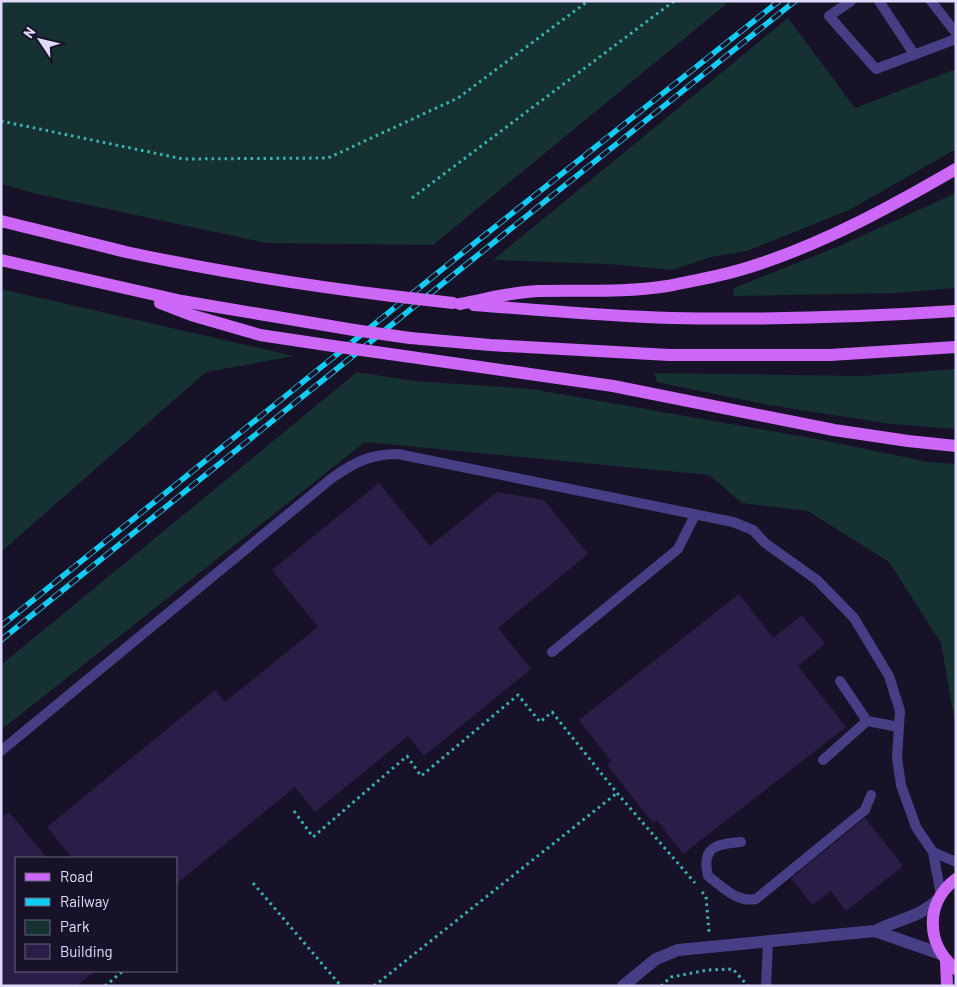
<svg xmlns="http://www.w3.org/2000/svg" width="957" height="987" font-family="Barlow,sans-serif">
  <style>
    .green { fill: #153132 }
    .building { fill: #2a1e48 }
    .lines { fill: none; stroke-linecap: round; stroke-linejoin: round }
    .path { stroke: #37b4b5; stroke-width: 3; stroke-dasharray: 2.5 4; stroke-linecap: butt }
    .lane { stroke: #473f85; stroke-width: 10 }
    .street { stroke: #473f85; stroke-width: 12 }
    .primary { stroke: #cc67f7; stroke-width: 12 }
    .rail-casing { stroke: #11ccf3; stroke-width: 5.5 }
    .rail { stroke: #171228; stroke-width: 4; stroke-dasharray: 11; stroke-linecap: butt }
    .primary-bridge { stroke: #cc67f7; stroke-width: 12 }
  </style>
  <rect width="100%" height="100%" fill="#171228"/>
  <path class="green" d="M1,1H730L433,245L266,243L33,193L1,184Z
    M788,18L855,108L956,69V149L849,210L747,251L711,257L672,270L608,264L493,260Z
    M956,193V288L896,293L733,296L734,288L837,247Z
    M1,289L294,356L206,372L1,552Z
    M956,369V429L891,424L769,405L657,382L654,373L862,376Z
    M357,372L414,381L531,389L817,439L928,462L956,464V728L941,643L889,562L808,511L742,503L709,475L365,442L1,730V665Z"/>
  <path class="building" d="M379,483L430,546L497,492L544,500L588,554L498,628L531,669L424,756L408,736L315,812L295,787L176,884V858H72L47,827L215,690L225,702L318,627L272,570Z
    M739,594L773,638L802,615L825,644L798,666L846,727L683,854L657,820L653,823L607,765L611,761L579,720Z
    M9,812L47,858H16V971H95L76,986H1V818Z
    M865,818L903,866L846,911L831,891L812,905L791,878Z"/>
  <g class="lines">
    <path class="path" d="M1,121L183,159L328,158L458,98L588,1
      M412,198L674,1
      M294,811L313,837L407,756L421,776L518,695L540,722L552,712L617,793L695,883
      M253,883L341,986
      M702,892L706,896L709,932
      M105,986L123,971
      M374,986L617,793
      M661,986L671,977L708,970L733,969L748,986"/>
    <path class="lane" d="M851,1L829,16L876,69L956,39
      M879,1L914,54
      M931,1L956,33
      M552,652L678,549L695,515
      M840,681L867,721
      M1,751L332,478C355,462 370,454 398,454L733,522L753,530L765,543L817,580L854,618L889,676L900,711L897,758L901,785L916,827L933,852L956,862
      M823,760L867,721L899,727
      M741,842C716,844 701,847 708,876C723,887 737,903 756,899L865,810L871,795
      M933,852L941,895
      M766,986L768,942"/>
    <path class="street" d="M875,931L941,954
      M623,986L656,959L678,950L875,931C898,919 918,918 938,900"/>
    <path class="primary" d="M1,221C43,231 85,242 126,252C214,271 303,285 392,296
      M1,260L182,301L354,330
      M160,303L191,315L260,335L333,346
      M460,304C486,299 512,292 538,291C581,290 624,293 667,286C698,280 731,274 762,263C828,241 896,204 956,169
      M474,305C539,310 605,316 671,318C766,320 861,317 956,311
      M410,338L490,345L669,355H830L956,347
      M390,354L613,386L834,430L908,441L956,446
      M956,879C924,903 926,945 956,969
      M946,961L947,986"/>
    <defs>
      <path id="rail" d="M1,626L466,250L779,1
        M1,640L473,259L795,1"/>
    </defs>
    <use href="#rail" class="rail-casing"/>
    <use href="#rail" class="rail"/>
    <path class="primary-bridge" d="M392,296L453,303
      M354,330L410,338
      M333,346L390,354"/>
  </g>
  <rect width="957" height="987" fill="none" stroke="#e1dafd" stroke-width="5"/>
  <rect x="15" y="857" width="162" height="115" fill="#171228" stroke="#68627d"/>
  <rect x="25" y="873" width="25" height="8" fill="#cc67f7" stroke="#68627d"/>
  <text x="60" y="882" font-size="15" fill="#e1dafd">Road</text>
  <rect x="25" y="898" width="25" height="8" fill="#11ccf3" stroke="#68627d"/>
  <text x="60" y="907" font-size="15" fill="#e1dafd">Railway</text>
  <rect x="25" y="920" width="25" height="15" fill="#153132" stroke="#68627d"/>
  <text x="60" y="932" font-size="15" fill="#e1dafd">Park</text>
  <rect x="25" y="944" width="25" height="15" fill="#2a1e48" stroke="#68627d"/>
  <text x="60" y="957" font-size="15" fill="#e1dafd">Building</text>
  <g transform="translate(40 40) rotate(305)" stroke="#171228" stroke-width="4" paint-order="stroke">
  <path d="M0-4L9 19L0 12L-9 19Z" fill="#e1dafd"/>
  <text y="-8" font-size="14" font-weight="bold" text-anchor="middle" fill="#e1dafd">N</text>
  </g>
</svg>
